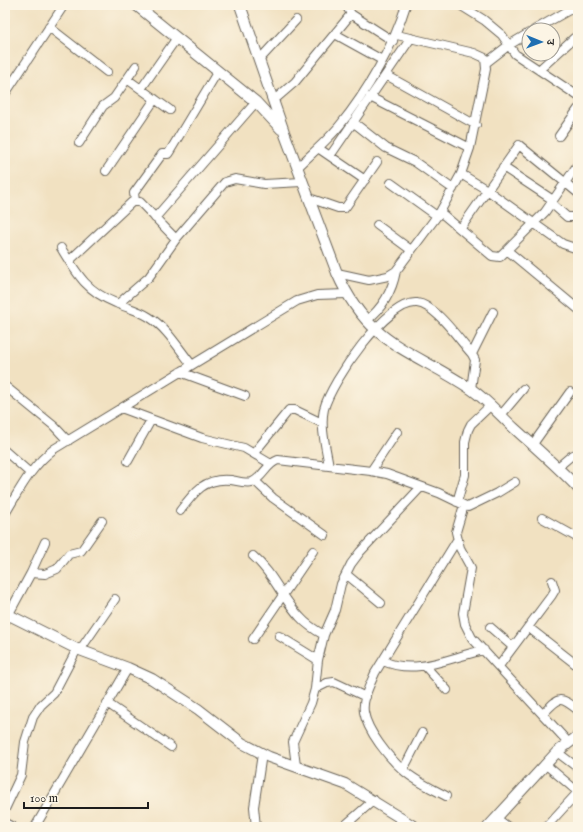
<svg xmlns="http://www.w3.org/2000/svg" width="583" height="832" font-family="'IM FELL English','Noto Serif Devanagari',serif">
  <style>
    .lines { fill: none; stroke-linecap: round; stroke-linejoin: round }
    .minor-casing { stroke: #676156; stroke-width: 10 }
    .tertiary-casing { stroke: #676156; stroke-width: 12 }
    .minor { stroke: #fff; stroke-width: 8 }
    .tertiary { stroke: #fff; stroke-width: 10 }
  </style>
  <rect width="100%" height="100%" fill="#fcf5e5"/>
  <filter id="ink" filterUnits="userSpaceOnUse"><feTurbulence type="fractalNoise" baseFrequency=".025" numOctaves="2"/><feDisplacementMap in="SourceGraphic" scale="8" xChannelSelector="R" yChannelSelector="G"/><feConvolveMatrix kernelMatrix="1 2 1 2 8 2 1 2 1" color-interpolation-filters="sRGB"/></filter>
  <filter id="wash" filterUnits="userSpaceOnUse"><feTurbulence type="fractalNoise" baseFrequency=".012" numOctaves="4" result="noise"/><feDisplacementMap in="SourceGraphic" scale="16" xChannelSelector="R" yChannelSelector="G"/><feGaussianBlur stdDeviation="0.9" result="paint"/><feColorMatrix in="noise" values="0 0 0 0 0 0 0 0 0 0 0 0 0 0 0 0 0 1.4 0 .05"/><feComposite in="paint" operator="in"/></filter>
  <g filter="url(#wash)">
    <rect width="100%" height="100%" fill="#f1e1c1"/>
  </g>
  <g filter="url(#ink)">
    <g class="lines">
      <defs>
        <path id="minor" d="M346,5L351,14L393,41
          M460,5L484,20L502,35L515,54L578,96
          M49,27L107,72
          M534,30L578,5
          M335,34L382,60
          M259,60L296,20
          M487,62L509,45L529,33
          M539,70L574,38
          M386,75L476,125
          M127,79L170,110
          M141,89L176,39
          M5,94L64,5
          M370,97L470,148
          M273,101L295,82L351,14
          M353,122L386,148L415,162L453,189
          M559,136L578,109
          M79,143L103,106L114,98L136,66
          M318,148L365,180
          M330,156L411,38
          M503,167L553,200
          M297,168C311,154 328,140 340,125C367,92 394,45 406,5
          M106,171L155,99
          M461,174L487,190L563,244L578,249
          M391,183L437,216
          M309,198L338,208H345L377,162
          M135,201L134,193L160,157L162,154H168L170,151L218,71
          M551,203L567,217H578
          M440,212L492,256L500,257L545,212L578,164
          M155,218L256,102
          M377,225L411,250
          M461,228L519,145L578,193
          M61,248C77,274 86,291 116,303C127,308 138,310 149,317C167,328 179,349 192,365
          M508,251L578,309
          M69,261L132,202H140L176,239
          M337,273L369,280L388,276L396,271L440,212L461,174L470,148L486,69L485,58L474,53L397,35
          M118,304L149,277L176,239L225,182L235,179L264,184L302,182
          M366,321C383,308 392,292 396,271
          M472,354L493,312
          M180,372L245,396
          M5,386L54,426L68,441
          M121,408L202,438L244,448L271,464
          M501,415L523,389
          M533,444L570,392
          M5,451L30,473
          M254,453L289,410H295L322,423
          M128,461L151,420
          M329,466C326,448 320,427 324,409C331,382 387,300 417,303C436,305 459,340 472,354L475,360L471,389
          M558,467L571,456L578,453
          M371,471L397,432
          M255,481L273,498L325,535
          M457,502L465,475V442L468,430L471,424L491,405
          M464,505L456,532L460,548L471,568L463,613L465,624L472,638L568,742
          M180,511C194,492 205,477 231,480C237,481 246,484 252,482C263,478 266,464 278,460L371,471L387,474L439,493L468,507L497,493L515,482
          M5,514C19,491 31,466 54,449L297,301L317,295L346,294
          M542,518L578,538
          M253,556C273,573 282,598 300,617C307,625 315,630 324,635
          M31,573L45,574L57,569L69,554L81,551L102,521
          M346,574L381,603
          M5,621L31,573L45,542
          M490,627L513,647
          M528,627L578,666
          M279,636L318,660
          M253,639L313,551
          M80,650L115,599
          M383,661C417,676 450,657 484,650
          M425,666L447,690
          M499,666L552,595L555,590L552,581
          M315,689L327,683L334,682L366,697
          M107,703L171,747
          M543,714C559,697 559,695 578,710
          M557,752L578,768
          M545,764L578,792
          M296,766L293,742L311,703L315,689L318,660L324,635L335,610L341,584L351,564L360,552L421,487
          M403,770L422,733
          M446,796C431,788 415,781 403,770C389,758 367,731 364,712C362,699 370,685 375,673L457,540
          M5,809L21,775L25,742L33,717L41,705L54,693L77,649
          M496,818L508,827
          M5,823L13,827
          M35,827L128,668
          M256,827L254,807L262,754
          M343,827L374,800
          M546,827L578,792"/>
        <path id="tertiary" d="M136,5L256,102L281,129
          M240,5L284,132L337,273C369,346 411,349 471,389C487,400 500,415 514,428C536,448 558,467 578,488
          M5,613L77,649L128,668L152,679L198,709L242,743L269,757L345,784L415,827
          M488,827L557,752L578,736"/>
      </defs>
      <use href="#minor" class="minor-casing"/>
      <use href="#tertiary" class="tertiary-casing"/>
      <use href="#minor" class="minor"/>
      <use href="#tertiary" class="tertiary"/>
    </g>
  </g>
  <rect width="583" height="832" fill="none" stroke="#fcf5e5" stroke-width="20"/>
  <g transform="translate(541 42) rotate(91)"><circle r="19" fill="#fcf5e5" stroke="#a29e95"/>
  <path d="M0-3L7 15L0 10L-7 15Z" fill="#1f6fb2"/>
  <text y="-6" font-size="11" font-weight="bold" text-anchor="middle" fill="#1c1c1c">उ</text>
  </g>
  <path d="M24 802v6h124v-6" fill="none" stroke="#1c1c1c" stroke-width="2"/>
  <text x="30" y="802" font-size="12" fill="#1c1c1c" stroke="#fcf5e5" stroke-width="3" paint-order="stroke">100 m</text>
</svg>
